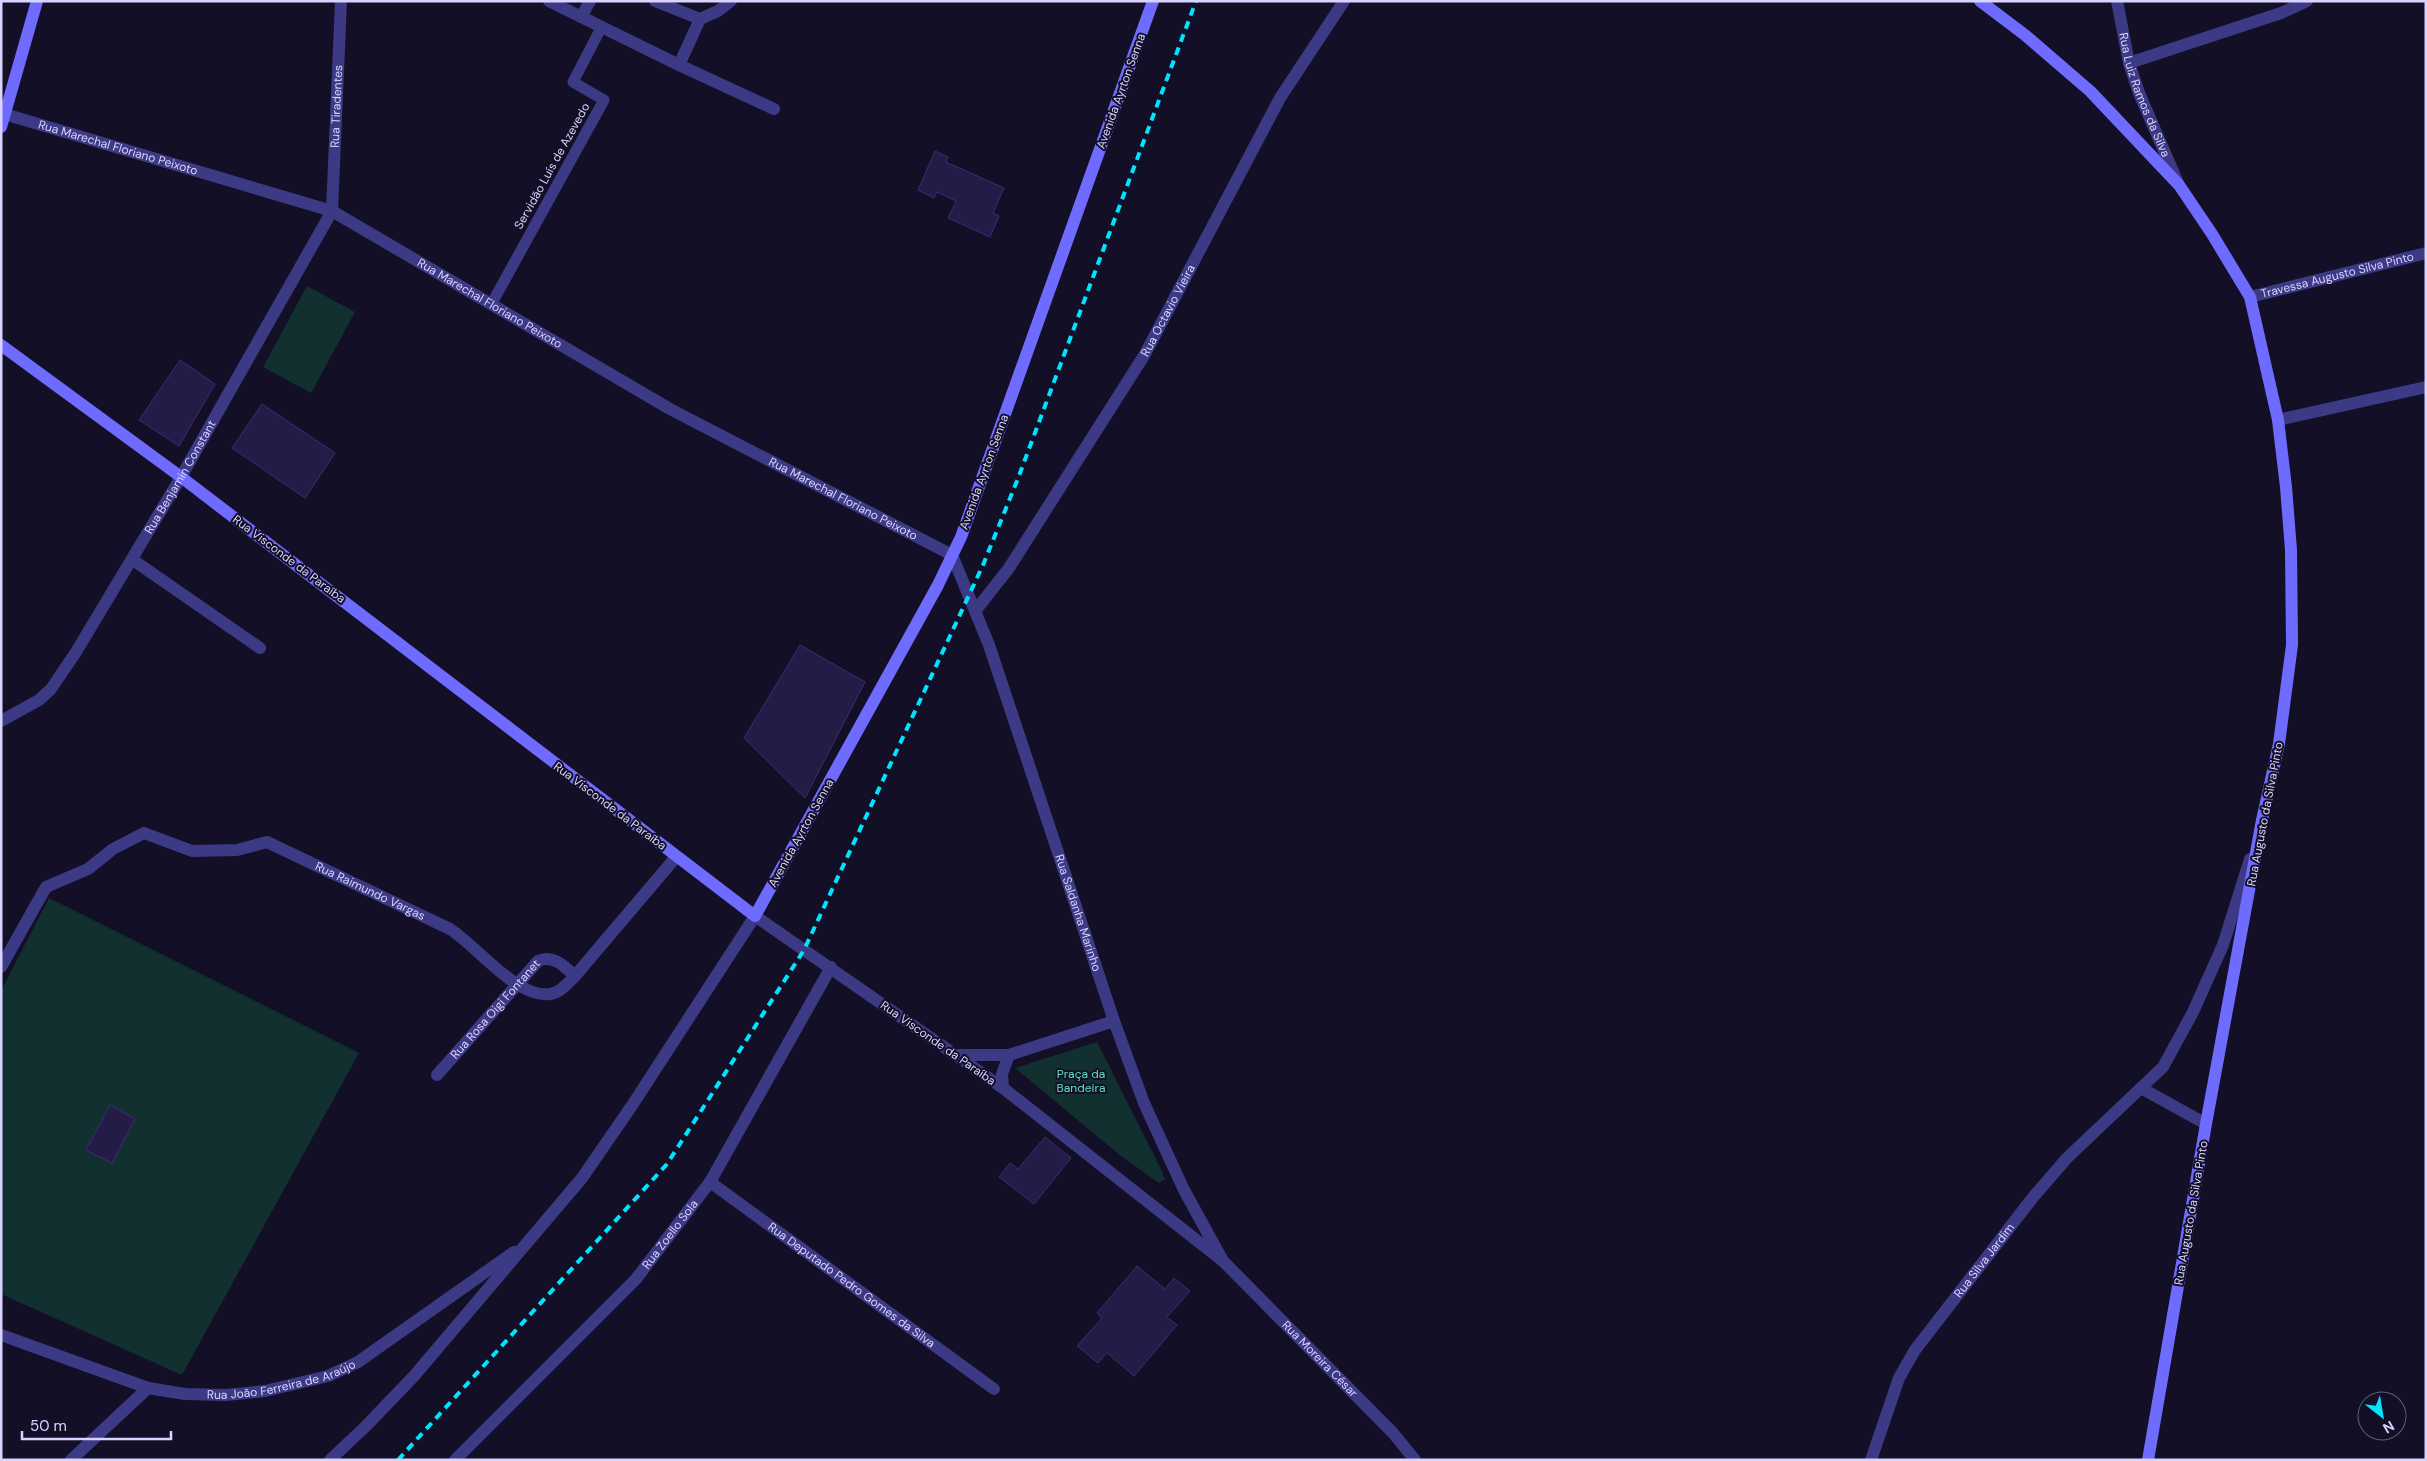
<svg xmlns="http://www.w3.org/2000/svg" width="2427" height="1461" font-family="'DM Sans',sans-serif">
  <style>
    .green { fill: #12302f }
    .building { fill: #241b47; stroke: #3b2d73 }
    .lines { fill: none; stroke-linecap: round; stroke-linejoin: round }
    .service { stroke: #3d3a85; stroke-width: 11 }
    .minor { stroke: #3d3a85; stroke-width: 12 }
    .secondary { stroke: #6f6bff; stroke-width: 12 }
    .rail { stroke: #00e5ff; stroke-width: 4; stroke-dasharray: 8 6; stroke-linecap: butt }
    .labels { text-anchor: middle; dominant-baseline: central; stroke-width: 4; stroke-linejoin: round; paint-order: stroke }
    .street-label { font-size: 12px; fill: #d9d4ff; stroke: #130f26 }
    .park-label { font-size: 12px; fill: #5fe0c0; stroke: #130f26 }
  </style>
  <rect width="100%" height="100%" fill="#130f26"/>
  <path class="green" d="M307,286L355,312L311,393L263,367Z
    M49,898L359,1053L182,1375L1,1294V991Z
    M1097,1042L1159,1165L1165,1179L1159,1183L1121,1156L1015,1068Z"/>
  <path class="building" d="M935,151L948,157L946,162L1004,188L993,213L999,216L990,237L948,218L956,201L937,192L934,198L918,190Z
    M180,360L215,384L179,446L139,420Z
    M262,404L335,453L305,498L232,448Z
    M800,645L865,682L805,798L744,738Z
    M110,1105L135,1119L112,1163L86,1150Z
    M1045,1137L1071,1158L1034,1204L999,1177L1010,1163L1018,1169Z
    M1137,1266L1165,1289L1174,1278L1190,1291L1167,1317L1177,1325L1134,1376L1107,1353L1098,1363L1077,1346L1102,1318L1097,1313Z"/>
  <g class="lines">
    <path class="service" d="M492,303L604,100L573,82L601,28"/>
    <g class="minor">
      <path d="M549,1L679,65L774,109"/>
      <path d="M655,1L700,19"/>
      <path id="s1" d="M2117,1L2129,63L2139,93L2178,183"/>
      <path d="M581,17L590,1"/>
      <path d="M2129,63L2281,13L2307,1"/>
      <path d="M679,65L700,19L718,11L731,1"/>
      <path id="s2" d="M1,113L332,211L670,409L952,555L989,645L1114,1021L1144,1103L1184,1190L1223,1261"/>
      <path id="s3" d="M2250,297L2426,253"/>
      <path d="M2278,420L2426,387"/>
      <path d="M133,560L260,648"/>
      <path id="s4" d="M976,610L1009,568L1145,354L1280,98L1344,1"/>
      <path id="s5" d="M1,721L39,700L51,689L76,652L181,477L332,211L341,1"/>
      <path id="s6" d="M1,967L46,887L88,869L113,849L144,833L192,851L237,850L267,842L450,929C477,946 517,999 550,994C560,993 568,983 575,976L676,857"/>
      <path d="M955,1055H1009L1114,1021"/>
      <path id="s7" d="M437,1075L538,961C553,954 564,966 575,976"/>
      <path d="M1003,1088L1002,1074L1009,1055"/>
      <path d="M2141,1088L2206,1124"/>
      <path id="s8" d="M710,1182L994,1389"/>
      <path id="s9" d="M1,1335L148,1388L185,1394L226,1395L265,1391L328,1376L358,1362L514,1252"/>
      <path d="M71,1460L148,1388"/>
      <path id="s10" d="M330,1460L366,1426L414,1376L582,1178L633,1104L755,916L1003,1088L1223,1261L1393,1433L1415,1460"/>
      <path id="s11" d="M455,1460L636,1279L710,1182L831,967"/>
      <path id="s12" d="M1871,1460L1899,1378L1915,1350L2034,1196L2067,1158L2163,1067L2193,1012L2223,945L2250,859"/>
    </g>
    <path class="secondary" d="M1980,1L2025,35L2090,91L2179,185L2212,234L2250,297L2278,420L2286,487L2291,550L2292,645L2279,744L2262,820L2206,1124L2148,1460
      M1,127L37,1
      M1,345L181,477L755,916L938,585L961,537L1153,1"/>
    <path class="rail" d="M398,1460L667,1164L804,950L983,565L1017,481L1196,1"/>
  </g>
  <g class="labels">
    <g class="street-label">
      <text transform="translate(1121 91) rotate(-70)">Avenida Ayrton Senna</text>
      <text stroke="none"><textPath href="#s1" startOffset="98">Rua Luiz Ramos da Silva</textPath></text>
      <text stroke="none"><textPath href="#s5" startOffset="719">Rua Tiradentes</textPath></text>
      <text stroke="none"><textPath href="#s2" startOffset="122">Rua Marechal Floriano Peixoto</textPath></text>
      <text transform="translate(552 166) rotate(-61)">Servidão Luís de Azevedo</text>
      <text stroke="none"><textPath href="#s3" startOffset="90">Travessa Augusto Silva Pinto</textPath></text>
      <text stroke="none"><textPath href="#s2" startOffset="528">Rua Marechal Floriano Peixoto</textPath></text>
      <text stroke="none"><textPath href="#s4" startOffset="356">Rua Octavio Vieira</textPath></text>
      <text transform="translate(984 472) rotate(-70)">Avenida Ayrton Senna</text>
      <text stroke="none"><textPath href="#s5" startOffset="308">Rua Benjamin Constant</textPath></text>
      <text stroke="none"><textPath href="#s2" startOffset="932">Rua Marechal Floriano Peixoto</textPath></text>
      <text transform="translate(289 559) rotate(37)">Rua Visconde da Paraíba</text>
      <text transform="translate(610 806) rotate(37)">Rua Visconde da Paraíba</text>
      <text transform="translate(2265 814) rotate(-79)">Rua Augusto da Silva Pinto</text>
      <text transform="translate(801 833) rotate(-61)">Avenida Ayrton Senna</text>
      <text stroke="none"><textPath href="#s6" startOffset="446">Rua Raimundo Vargas</textPath></text>
      <text stroke="none"><textPath href="#s2" startOffset="1434">Rua Saldanha Marinho</textPath></text>
      <text stroke="none"><textPath href="#s7" startOffset="88">Rua Rosa Oigi Fontanet</textPath></text>
      <text transform="translate(938 1043) rotate(35)">Rua Visconde da Paraíba</text>
      <text transform="translate(2191 1213) rotate(-80)">Rua Augusto da Silva Pinto</text>
      <text stroke="none"><textPath href="#s11" startOffset="312">Rua Zoello Sola</textPath></text>
      <text stroke="none"><textPath href="#s12" startOffset="232">Rua Silva Jardim</textPath></text>
      <text stroke="none"><textPath href="#s8" startOffset="175">Rua Deputado Pedro Gomes da Silva</textPath></text>
      <text stroke="none"><textPath href="#s10" startOffset="1412">Rua Moreira César</textPath></text>
      <text stroke="none"><textPath href="#s9" startOffset="292">Rua João Ferreira de Araújo</textPath></text>
    </g>
    <g class="park-label">
      <text x="1081" y="1074">Praça da<tspan x="1081" dy="14">Bandeira</tspan></text>
    </g>
  </g>
  <rect width="2427" height="1461" fill="none" stroke="#d9d4ff" stroke-width="5"/>
  <g transform="translate(2382 1416) rotate(149)"><circle r="24" fill="#130f26" stroke="#625e7d"/>
  <path d="M0-4L9 19L0 12L-9 19Z" fill="#00e5ff"/>
  <text y="-8" font-size="14" font-weight="bold" text-anchor="middle" fill="#d9d4ff">N</text>
  </g>
  <path d="M22 1431v8h149v-8" fill="none" stroke="#d9d4ff" stroke-width="2.5"/>
  <text x="30" y="1431" font-size="15" fill="#d9d4ff" stroke="#130f26" stroke-width="4" paint-order="stroke">50 m</text>
</svg>
